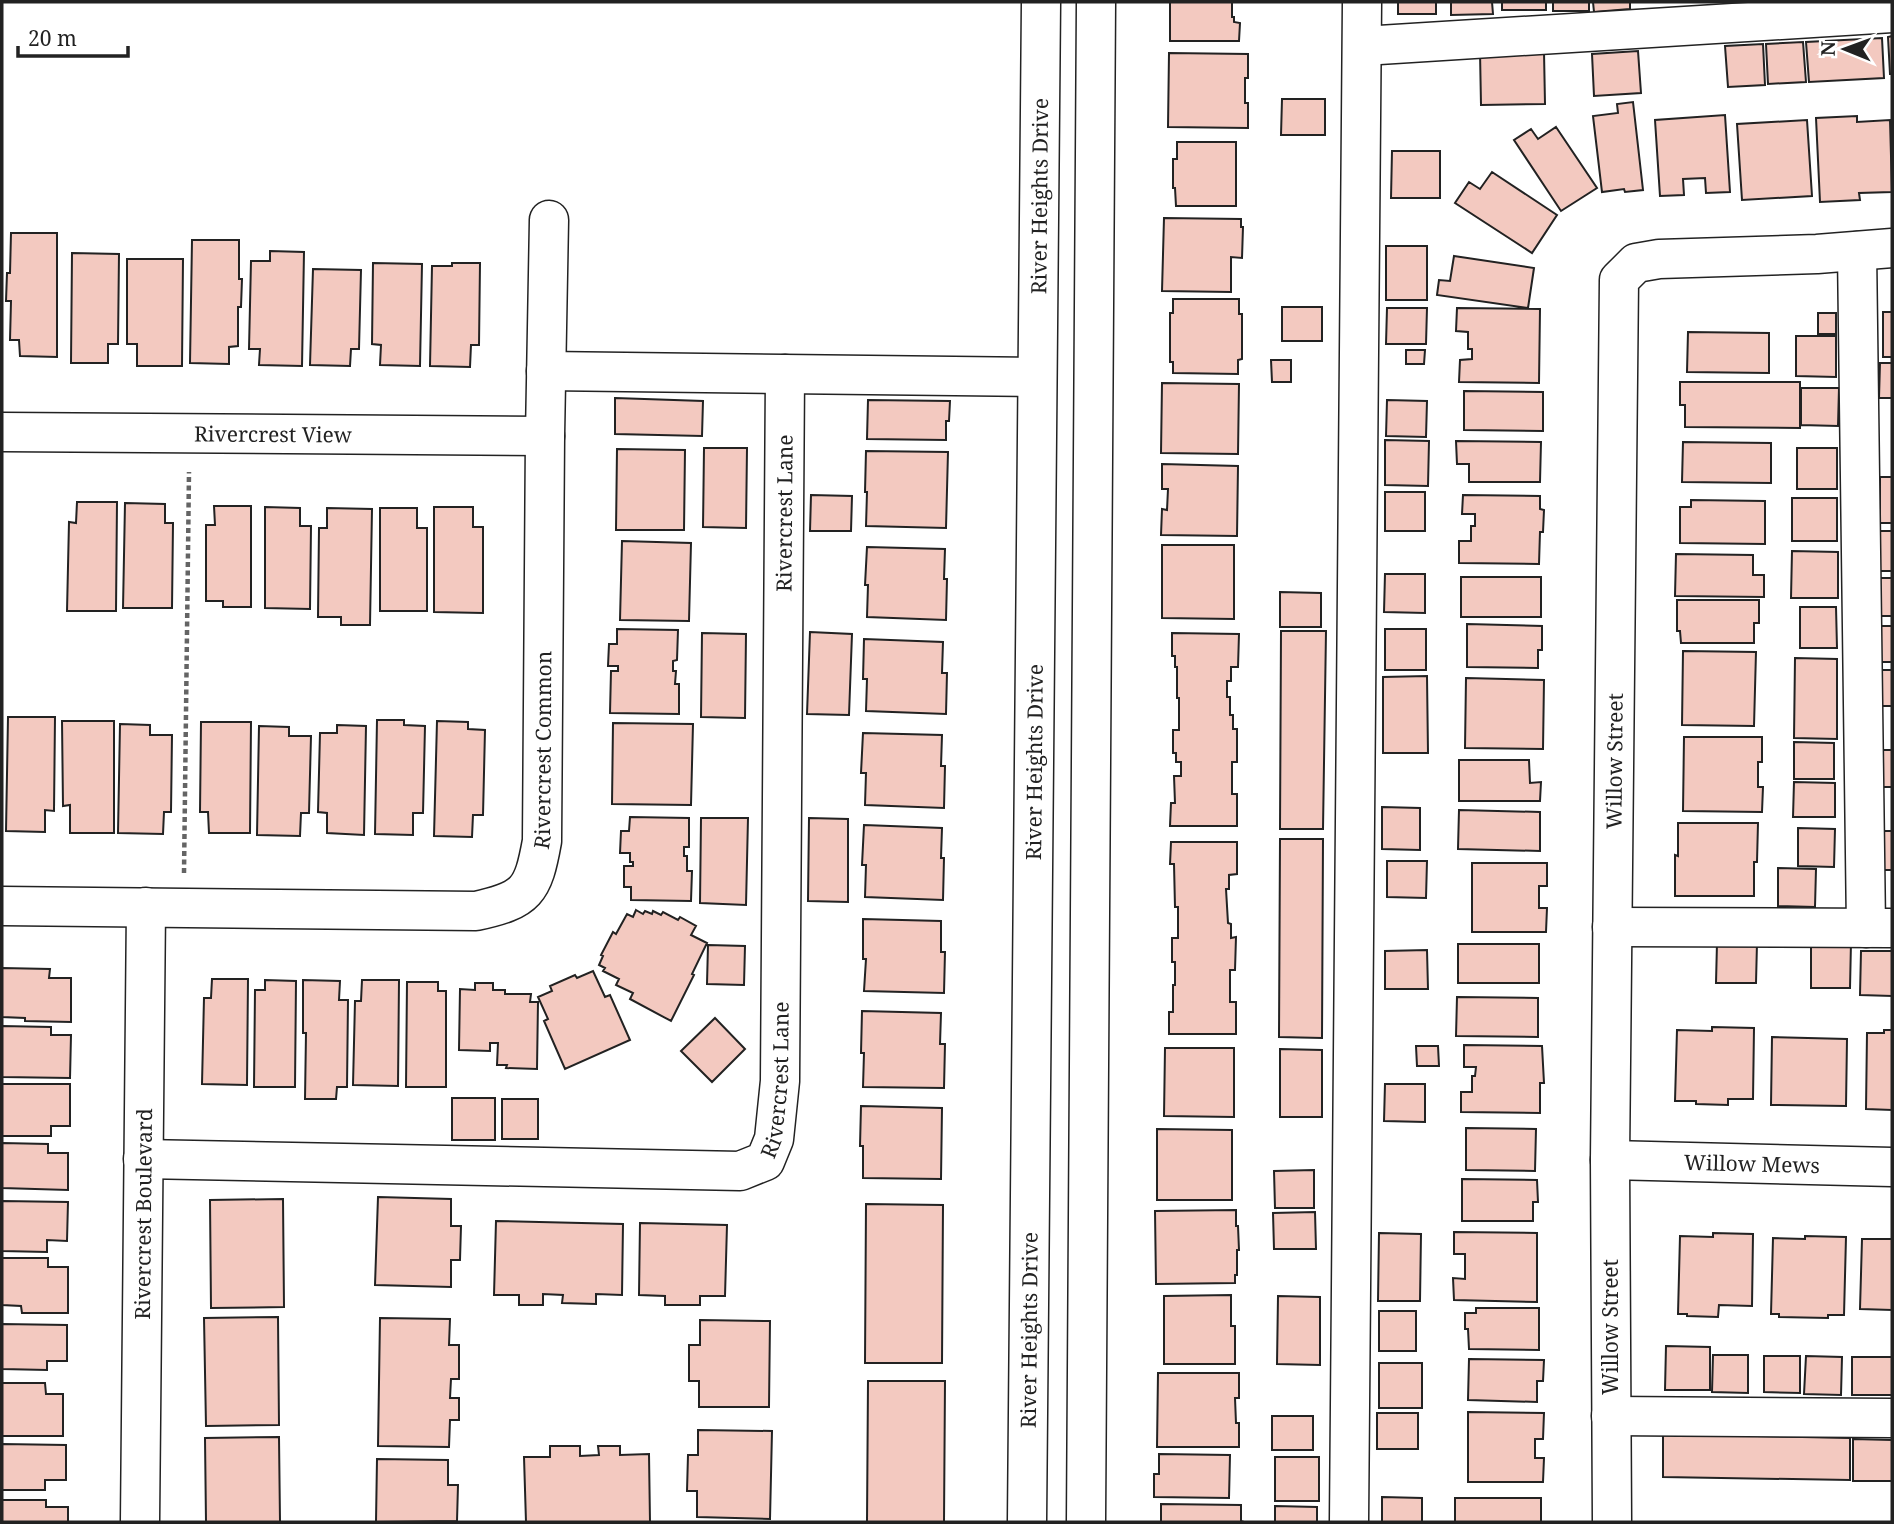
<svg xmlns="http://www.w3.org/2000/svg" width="1894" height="1524" font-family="'Noto Serif',serif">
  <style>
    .building { fill: #f3c9c0; stroke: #222; stroke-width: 2 }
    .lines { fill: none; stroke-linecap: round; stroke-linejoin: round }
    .minor-casing { stroke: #222; stroke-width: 41 }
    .path { stroke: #646464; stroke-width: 4.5; stroke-dasharray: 5 3.5; stroke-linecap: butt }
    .minor { stroke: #fff; stroke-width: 38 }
    .labels { text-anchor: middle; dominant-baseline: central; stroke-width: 5; stroke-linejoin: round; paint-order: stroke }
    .street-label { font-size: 21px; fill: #222; stroke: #fff }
  </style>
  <rect width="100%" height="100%" fill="#fff"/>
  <path class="building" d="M1170,2H1232V17H1234V22L1240,23L1239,41H1170Z
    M1398,2H1436V14H1398Z
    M1451,2H1492L1493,14L1451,15Z
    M1502,2H1546V10H1502Z
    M1553,2H1589V11H1553Z
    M1593,2H1630V9L1594,12Z
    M1892,36V74H1890L1888,37Z
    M1882,38L1884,78L1809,82L1806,42Z
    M1803,42L1806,82L1768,84L1766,44Z
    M1763,44L1765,85L1728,87L1725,46Z
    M1638,51L1641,93L1594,96L1592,54Z
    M1480,52H1544L1545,104L1481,105Z
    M1169,53L1248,54V78H1245V103H1248V128L1168,127Z
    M1282,99H1325V135H1281Z
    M1633,102L1643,190L1625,192L1624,189L1602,192L1593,116L1618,113L1617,104Z
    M1725,115L1730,192L1706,193L1705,178L1683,179L1684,195L1660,196L1655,120Z
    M1857,116V122L1890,120L1892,192L1859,193L1860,200L1820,202L1816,118Z
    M1807,120L1812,196L1742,200L1737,124Z
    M1556,127L1597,188L1561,211L1514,140L1531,129L1538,139Z
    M1177,142H1236V206H1176L1175,188H1173V159H1177Z
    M1392,151H1440V198H1391Z
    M1492,172L1557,215L1532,253L1455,203L1469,182L1480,189Z
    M1164,218L1241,219V227H1243L1242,258L1231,257V292L1162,291Z
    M11,233H57V357L20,356L19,340H10L11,301H6L7,273H10Z
    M192,240H239V279H242L241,307H238V346L229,347V364L190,363Z
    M1386,246H1427V300H1386Z
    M270,251L304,252L302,366L259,365L260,349H249L251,261H270Z
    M72,253L119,254L118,344H108V363H71Z
    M1454,256L1534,268L1528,308L1437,295L1439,280L1450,281Z
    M127,259H183L182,366H137V344H127Z
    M373,263L422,264L420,366L380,365L381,345L372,344Z
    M452,263H480L479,345H471L470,367L430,366L432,266H452Z
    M313,269L361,270L359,349H351L350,366L310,365Z
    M1173,299H1239V314H1242V359L1238,360V374L1173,373V362H1170V313H1173Z
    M1282,307H1322V341H1282Z
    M1387,308H1427L1426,344H1386Z
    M1457,308L1540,309L1539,383L1459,382L1460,360L1472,359V349H1468V332L1456,331Z
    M1883,312H1892V357H1883Z
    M1818,313H1836V334H1818Z
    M1688,332L1769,333V373L1687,372Z
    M1796,336H1836V377L1796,376Z
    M1406,350H1425L1424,364H1406Z
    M1271,360H1291V382H1272Z
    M1880,363H1892V398H1879Z
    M1680,382H1800V428L1685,427V405H1680Z
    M1162,383L1239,384L1238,454L1161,453Z
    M1801,388H1839L1838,426L1801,425Z
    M1464,391L1543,392V431L1464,430Z
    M615,398L703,401L702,436L615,434Z
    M868,400L950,401L949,421H946V440L867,439Z
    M1387,400L1427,401L1426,437L1386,436Z
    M1385,440L1429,441L1428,486L1385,485Z
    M1456,441L1541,442L1540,482H1469V464H1457Z
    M1683,442L1771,443V483L1682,482Z
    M704,448H747L746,528L703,527Z
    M1797,448H1837V489H1797Z
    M617,449L685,450L684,530H616Z
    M866,451L948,452L946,528L866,526L867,492H865Z
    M1162,464L1238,466L1237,536L1161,535L1162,509L1167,510L1168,489H1162Z
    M1880,477H1892V523H1880Z
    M1385,492H1425V531H1385Z
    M811,495L852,496L851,531H810Z
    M1463,495L1540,496V509L1544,510L1543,532H1540L1539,564L1459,563V541H1471V526H1475V514H1462Z
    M1792,498H1837V541H1792Z
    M1691,500L1765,501V544L1680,543V507H1691Z
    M77,502H117L116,611H67L69,522L76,523Z
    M125,503L165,504V523H173L172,608H123Z
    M214,506H251V607H223V601H206V525H215Z
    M265,507L300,508V526H311L310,609L265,608Z
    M434,507H473V527H483V613L434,612Z
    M327,508L372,509L370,625H341V617H318L319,528H327Z
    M380,508H417V528H427V611H380Z
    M1880,531H1892V571H1880Z
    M622,541L691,543L689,621L620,620Z
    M1162,545H1234V619L1162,618Z
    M867,547L945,549L944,579H947L946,620L867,617L868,585H865Z
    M1792,551L1838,552V598H1791Z
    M1676,554L1753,555V575H1764V597L1675,596Z
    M1385,574H1425V613L1384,612Z
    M1461,577H1541V617H1461Z
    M1877,578H1892V616H1876Z
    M1280,592L1321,593V627H1280Z
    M1677,600H1759V623H1754V643H1681L1680,631H1677Z
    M1800,607H1836L1837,648H1800Z
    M1467,624L1542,626V650H1538V668L1467,667Z
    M1879,626H1892V662H1879Z
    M617,629L678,630L677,660L673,661V671H676L675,684H679V714L610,713L611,671H618V666H608L609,644H617Z
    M1385,629H1426V670H1385Z
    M1281,631H1326L1323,829H1280Z
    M810,632L852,634L849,715L807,714Z
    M702,633L746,634L745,718L701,717Z
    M1172,633L1239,634L1238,667H1231V681H1227V697H1230V715H1233V729H1237V762H1232V794H1237V826H1170L1171,803H1175L1174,776H1181V762H1176V753H1173V730H1179V698H1177V667H1175V656H1172Z
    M864,639L943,642L942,673H947L946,714L866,711L867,679H863Z
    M1683,651L1756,652L1754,726L1682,725Z
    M1795,658L1837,659V739L1794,738Z
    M1880,670H1892V706H1880Z
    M1427,676L1428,753H1383V677Z
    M1466,678L1544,680L1543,749L1465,748Z
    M8,717H55L54,811L45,810V832L6,831Z
    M377,720H404V725L425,726L423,813H413V835L375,834Z
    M62,721H114V833H70V805L63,806Z
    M437,721L468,722V729L485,730L483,815H473L472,837L434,836Z
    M201,722H251L250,833H209L208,812H200Z
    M613,723L693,724L691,805L612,804Z
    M120,724L150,725V735H172L171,812H164L163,834L118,833Z
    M337,725L366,726L364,835L327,833V813L318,812L320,733H337Z
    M259,726L289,727V736H311L309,813H301L300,836L257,835Z
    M863,733L942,735L941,766H945L944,808L865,805L866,773H861Z
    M1684,737H1762V762H1758V787H1763L1762,812L1683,811Z
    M1794,742L1834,743V779H1794Z
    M1879,750H1892V787H1879Z
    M1459,760H1529L1530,783L1541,782L1540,801H1459Z
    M1794,782L1835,783V817H1793Z
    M1382,807L1420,808V850L1382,849Z
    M1459,810L1540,812V851L1458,849Z
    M630,817L689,818V847H684V856H687V871H692L691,901L631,900V887H624V866H633V862H630V853H620L621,831H629Z
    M701,818H748L746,905L700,903Z
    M809,818L848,819V902L808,901Z
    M1678,823H1758L1757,862H1754V896H1675V855L1678,856Z
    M864,825L942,828L941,858H944L943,900L865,897L866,865H862Z
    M1798,828L1835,829L1834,867L1798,866Z
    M1877,831H1892V870H1877Z
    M1280,839H1323L1322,1038L1279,1037Z
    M1171,842H1237V874L1229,875V889H1226L1228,923L1231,924V938L1236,937L1235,970H1230V1002H1236V1034H1169V1012H1173V985H1175V962H1172V938H1178V907H1175L1174,864H1170Z
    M1387,861H1427L1426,898L1387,897Z
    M1472,863H1547V886H1539V908H1547L1546,932H1472Z
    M1778,868L1816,869L1815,907L1778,906Z
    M636,910L643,914L645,911L652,914L653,911L661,915L663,912L678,920L680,917L696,926L691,935L707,943L692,974L694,975L671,1021L630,999L633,993L616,985L619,979L603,971L605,968L599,965L603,956L601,955L613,932L616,934L627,914L633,917Z
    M863,919L941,921V952H945L944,993L864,991L866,959H863Z
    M1811,942H1851L1850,988H1811Z
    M1717,943H1757L1756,983H1716Z
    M1458,944H1539V983H1458Z
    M708,945L745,946L744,985L707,984Z
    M1427,950L1428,989H1385V951Z
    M1861,951H1892V996L1860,995Z
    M2,968L50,969L49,978H71V1022L25,1021V1018L2,1017Z
    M593,971L605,997L610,995L630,1040L565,1069L544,1021L548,1019L538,997L552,991L550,986L575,975L577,978Z
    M212,979H248L247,1085L202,1084L204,998H211Z
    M265,980L296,981L295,1087H254L255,990H265Z
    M303,980L340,981L339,1000H348L347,1087H337L336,1099H305L306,1033H303Z
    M362,980H399L398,1086L353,1085L355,1001H361Z
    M407,982H438V991H446V1087H406Z
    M475,983H493V990H505V994H531L530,1002H538L537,1069L506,1068L507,1065H497L498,1043H490V1051L459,1050L460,989L475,990Z
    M1457,997L1538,998V1037L1456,1036Z
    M862,1011L941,1013L940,1044H945L944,1088L863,1087L864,1053H861Z
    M715,1018L745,1049L712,1082L681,1051Z
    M2,1026L51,1027V1035H71L70,1078L2,1077Z
    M1712,1027L1754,1028L1753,1099H1728V1105L1696,1104V1101H1675L1677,1030L1712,1031Z
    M1884,1030H1892V1110L1866,1109L1867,1033H1884Z
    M1772,1037L1847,1039L1846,1106L1771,1105Z
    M1464,1045L1542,1046L1544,1083H1540V1113L1461,1112V1092H1472V1076H1475L1476,1067H1464Z
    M1416,1046H1438L1439,1066H1417Z
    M1165,1048H1234V1117L1164,1116Z
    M1280,1049L1322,1050V1117H1280Z
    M2,1084H70V1126H51V1136H2Z
    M1385,1084H1425V1122L1384,1121Z
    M452,1098H495V1140H452Z
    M502,1099H538V1139H502Z
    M861,1106L942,1108L941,1179L863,1178V1146H860Z
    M1466,1128L1536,1129L1535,1171L1466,1170Z
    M1157,1129L1232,1130V1200H1157Z
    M2,1143L48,1144V1153H68V1190L2,1188Z
    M1314,1170V1208H1275L1274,1171Z
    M1462,1179L1537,1180L1538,1202H1533V1221H1462Z
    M378,1197L451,1199V1226H461L460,1260H451V1287L375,1285Z
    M283,1199L284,1307L211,1308L210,1200Z
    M2,1201L68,1202L67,1241L47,1240V1252L2,1251Z
    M866,1204L943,1205L942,1363H865Z
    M1236,1210V1226H1238L1239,1250H1237V1275H1235V1283L1156,1284L1155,1211Z
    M1315,1212L1316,1249H1274L1273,1213Z
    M496,1221L623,1224L622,1295L596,1294V1304L562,1303L563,1295L543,1294V1305H519V1295H494Z
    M640,1223L727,1225L725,1296H700V1305H665V1296L639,1295Z
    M1454,1232L1537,1233V1302L1454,1300L1453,1278L1465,1279V1254H1454Z
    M1379,1233L1421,1234L1420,1301H1378Z
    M1713,1233L1753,1234L1752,1306L1719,1305L1718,1317L1687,1316V1314H1678L1680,1236L1713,1237Z
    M1805,1236L1846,1237L1844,1315H1828V1318L1779,1317V1314H1771L1773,1238L1805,1239Z
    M1862,1239H1892V1310L1860,1309Z
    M2,1258H48V1267H68V1313H22L21,1306L2,1305Z
    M1231,1295V1326H1235V1364H1164V1296Z
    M1278,1296L1320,1297V1365L1277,1364Z
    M1476,1308H1539V1350L1469,1349L1468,1329H1465V1313H1476Z
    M1379,1311H1416V1351H1379Z
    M278,1317L279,1425L206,1426L204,1318Z
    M380,1318L450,1319L449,1345H459V1379H451L450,1398H459V1420H450L449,1447L378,1446Z
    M700,1320L770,1321L769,1407H699V1381H689V1345H700Z
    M2,1324L67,1325V1361H47V1370L2,1369Z
    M1666,1346L1710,1347V1390H1665Z
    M1713,1355H1748V1393L1712,1392Z
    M1764,1356H1800V1393L1764,1392Z
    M1806,1356L1842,1357L1841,1395L1804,1394Z
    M1852,1357H1892V1395H1852Z
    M1469,1359L1544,1360L1543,1381H1537V1402L1468,1400Z
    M1379,1363H1422V1408H1379Z
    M1158,1373H1239V1398H1235L1236,1423H1239V1447H1157Z
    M868,1381H945L944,1522H867Z
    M2,1383H45L46,1394H63V1436H2Z
    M1468,1412L1544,1413L1543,1439H1535V1458H1544L1543,1482H1468Z
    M1377,1413H1418V1449H1377Z
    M1272,1416H1313V1450H1272Z
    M698,1430L772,1431L770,1519L697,1517V1491H687L688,1455H698Z
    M1663,1434L1850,1438V1480L1663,1477Z
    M279,1437L280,1522H206L205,1438Z
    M1853,1439L1892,1440V1481H1853Z
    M2,1444L66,1445V1480H45V1490H2Z
    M550,1446H580V1456L599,1455L598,1446H620V1455L649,1454L650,1522H526L524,1457H550Z
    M1159,1454L1230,1455L1229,1498L1154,1497V1474H1159Z
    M1275,1457H1319V1501H1275Z
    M377,1459L448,1460V1485H458L457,1521L376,1522Z
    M1382,1497L1422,1498V1522H1382Z
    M1455,1498H1541V1522H1455Z
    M2,1500H46V1507H68V1522H2Z
    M1161,1504L1241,1505V1521L1244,1522H1161Z
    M1275,1506L1317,1507V1522H1275Z"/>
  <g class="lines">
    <defs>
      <g id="minor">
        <path d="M1363,46L1892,13"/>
        <path d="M1857,251L1866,928"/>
        <path d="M546,371L1037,377"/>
        <path id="s1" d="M2,432L545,436"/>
        <path id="s2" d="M2,906L476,911C527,900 533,891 542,841L545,436L549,220"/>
        <path d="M1612,927L1890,928"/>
        <path id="s3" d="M143,1159L740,1171L765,1161L774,1139L780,1081L785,374"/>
        <path id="s4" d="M1610,1160L1892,1167"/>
        <path d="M1611,1416L1892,1418"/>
        <path id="s5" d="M140,1522L146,907"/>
        <path id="s6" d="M1027,1522L1041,2"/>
        <path d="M1086,1522L1096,2"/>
        <path d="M1349,1522L1362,2"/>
        <path id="s7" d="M1612,1522L1610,1160L1619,280L1636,263L1659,259L1817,254L1892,248"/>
      </g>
    </defs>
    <use href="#minor" class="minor-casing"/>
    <path class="path" d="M184,873L189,472"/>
    <use href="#minor" class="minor"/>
  </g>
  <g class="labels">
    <g class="street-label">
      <text stroke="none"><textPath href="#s6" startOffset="1326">River Heights Drive</textPath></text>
      <text stroke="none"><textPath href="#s1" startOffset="271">Rivercrest View</textPath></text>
      <text stroke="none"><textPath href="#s3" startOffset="1274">Rivercrest Lane</textPath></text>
      <text stroke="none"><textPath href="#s2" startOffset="672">Rivercrest Common</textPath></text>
      <text stroke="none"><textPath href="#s7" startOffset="761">Willow Street</textPath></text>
      <text stroke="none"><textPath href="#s6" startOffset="760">River Heights Drive</textPath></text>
      <text stroke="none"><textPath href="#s3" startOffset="707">Rivercrest Lane</textPath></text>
      <text stroke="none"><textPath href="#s4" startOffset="142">Willow Mews</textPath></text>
      <text stroke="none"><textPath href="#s5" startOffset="308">Rivercrest Boulevard</textPath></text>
      <text transform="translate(1610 1327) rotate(-90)">Willow Street</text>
      <text stroke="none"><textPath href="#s6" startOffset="192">River Heights Drive</textPath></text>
    </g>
  </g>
  <rect width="1894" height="1524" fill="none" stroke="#222222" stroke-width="7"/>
  <g transform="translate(1845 49) rotate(271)" stroke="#ffffff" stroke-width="5" paint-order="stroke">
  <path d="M0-5L12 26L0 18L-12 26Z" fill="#222222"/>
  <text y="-10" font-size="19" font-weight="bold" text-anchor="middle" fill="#222222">N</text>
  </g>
  <path d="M18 46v10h110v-10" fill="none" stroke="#222222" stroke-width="3.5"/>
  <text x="28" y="46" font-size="21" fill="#222222" stroke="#ffffff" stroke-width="5" paint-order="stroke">20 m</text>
</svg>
